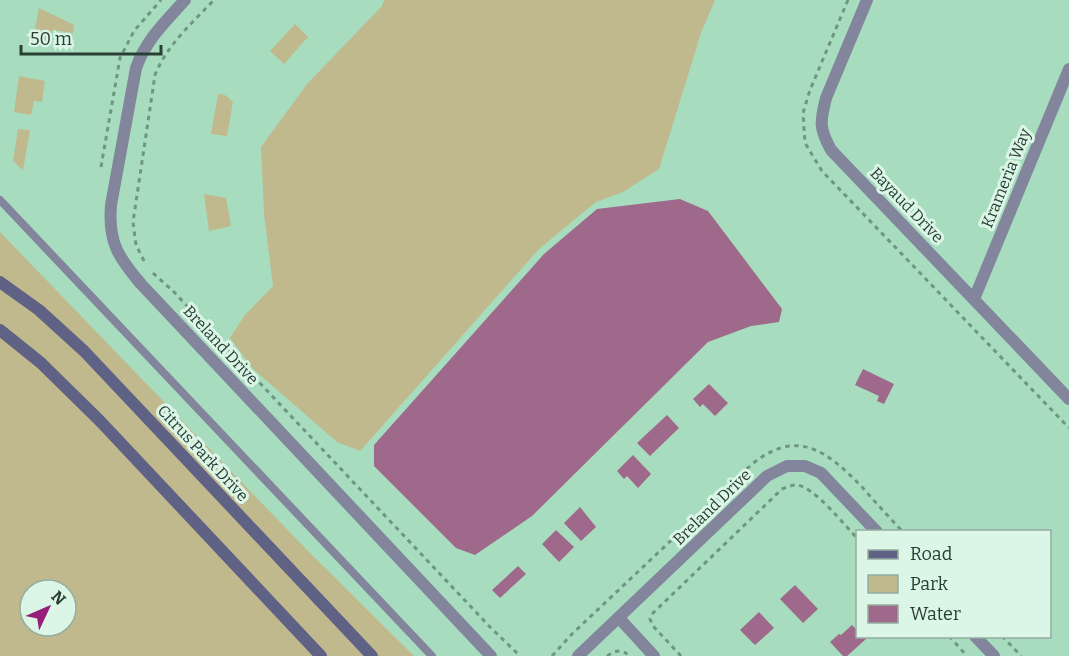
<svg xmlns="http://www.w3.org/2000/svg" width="1069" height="656" font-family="Bitter,serif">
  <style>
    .green { fill: #c0b98d; fill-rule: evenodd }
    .water { fill: #9e698b }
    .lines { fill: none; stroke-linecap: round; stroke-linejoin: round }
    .path { stroke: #6f9681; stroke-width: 3; stroke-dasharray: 4.5 4.5; stroke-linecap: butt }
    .lane { stroke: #83859d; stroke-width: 8 }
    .street { stroke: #83859d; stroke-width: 12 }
    .secondary { stroke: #5f6285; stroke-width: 12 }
    .labels { text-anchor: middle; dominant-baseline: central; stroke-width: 6; stroke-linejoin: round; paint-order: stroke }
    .street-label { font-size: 16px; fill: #2a3f34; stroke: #dbf6e7 }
  </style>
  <rect width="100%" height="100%" fill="#a7dcbf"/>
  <path class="green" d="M384,0H715L701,33L659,169L623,192L596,202L539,249L360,451L337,442L253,369L230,338L244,316L273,286L264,214L261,147L307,84L382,6Z
    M39,8L74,25L73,33L52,30L50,42L33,39Z
    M295,24L308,37L284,64L270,51Z
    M19,76L45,81L42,102L34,101L31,115L14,112Z
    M218,94L225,95L233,102L227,136L211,134Z
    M18,129L30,130L23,170L13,161Z
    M204,194L226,198L231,226L209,231Z
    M0,232L308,551L414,656H0ZM30,590H66V626H30Z"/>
  <path class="water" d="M680,199L708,211L782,309L779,322L751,326L708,342L532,516L475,555L456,548L374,466V445L544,254L597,209Z
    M863,369L894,384L884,404L877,401L879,396L855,385Z
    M709,384L728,403L715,416L703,404L700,407L693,399Z
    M667,415L679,428L650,456L637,443Z
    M633,455L651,474L638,488L627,476L624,479L617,471Z
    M580,507L596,527L581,541L564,523Z
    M556,530L574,547L559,562L542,544Z
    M518,566L526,574L500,598L492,590Z
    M795,585L818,609L803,623L780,599Z
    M759,612L774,628L755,645L740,630Z
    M852,625L857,630L858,636L863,637L866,639L847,656H843L830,642L839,634L841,635Z"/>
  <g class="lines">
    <path class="path" d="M848,0L810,90L803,113L805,143L822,171L1069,428
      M101,167L120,58L134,31L161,0
      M144,261L136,245L133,222L155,75C167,45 192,23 214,0
      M153,273L173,291L490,627L520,656
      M949,636L967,656
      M1002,636L1021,656
      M552,656L572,634L751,465C797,427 827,451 862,487C875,502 889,517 903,532
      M607,656C616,650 621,649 630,656
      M681,656L653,626L650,619L653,613L782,489C787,487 792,485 796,485C813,485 846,527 858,539"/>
    <path class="lane" d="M0,200L432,656"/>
    <path class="street" d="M185,0C165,22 146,40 136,68L111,205C108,242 118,257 141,284L491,656
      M867,0L826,98C820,122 819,128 831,150L1069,399
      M974,299L1069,69
      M619,618L654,656
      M975,636L994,656
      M578,656L767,476L787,466H805L821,473L877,532"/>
    <path class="secondary" d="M0,282L39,310L84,351L372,656
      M0,330L41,363L100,421L321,656"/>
  </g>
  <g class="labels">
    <g class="street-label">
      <text transform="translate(1006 178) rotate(-68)">Krameria Way</text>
      <text transform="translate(907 205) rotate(46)">Bayaud Drive</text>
      <text transform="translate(221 345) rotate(47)">Breland Drive</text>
      <text transform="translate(203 453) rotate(47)">Citrus Park Drive</text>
      <text transform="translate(712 507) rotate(-44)">Breland Drive</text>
    </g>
  </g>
  <rect x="856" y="530" width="195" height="108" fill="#dbf6e7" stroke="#94ad9f" stroke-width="1.5"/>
  <rect x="868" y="550" width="30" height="9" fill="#5f6285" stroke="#94ad9f" stroke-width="1.5"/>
  <text x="910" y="560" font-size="18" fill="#2a3f34">Road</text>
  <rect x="868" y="575" width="30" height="18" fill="#c0b98d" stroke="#94ad9f" stroke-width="1.5"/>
  <text x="910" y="590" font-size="18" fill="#2a3f34">Park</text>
  <rect x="868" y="605" width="30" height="18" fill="#9e698b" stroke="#94ad9f" stroke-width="1.5"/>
  <text x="910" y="620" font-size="18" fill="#2a3f34">Water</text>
  <g transform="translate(48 608) rotate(46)"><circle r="28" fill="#dbf6e7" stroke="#94ad9f" stroke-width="1.5"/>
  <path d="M0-4.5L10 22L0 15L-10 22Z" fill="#971e79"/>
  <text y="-9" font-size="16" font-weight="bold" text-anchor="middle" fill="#2a3f34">N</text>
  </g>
  <path d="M21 45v9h140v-9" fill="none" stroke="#2a3f34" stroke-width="3"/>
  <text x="30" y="45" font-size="18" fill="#2a3f34" stroke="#dbf6e7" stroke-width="4.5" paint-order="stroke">50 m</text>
</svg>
